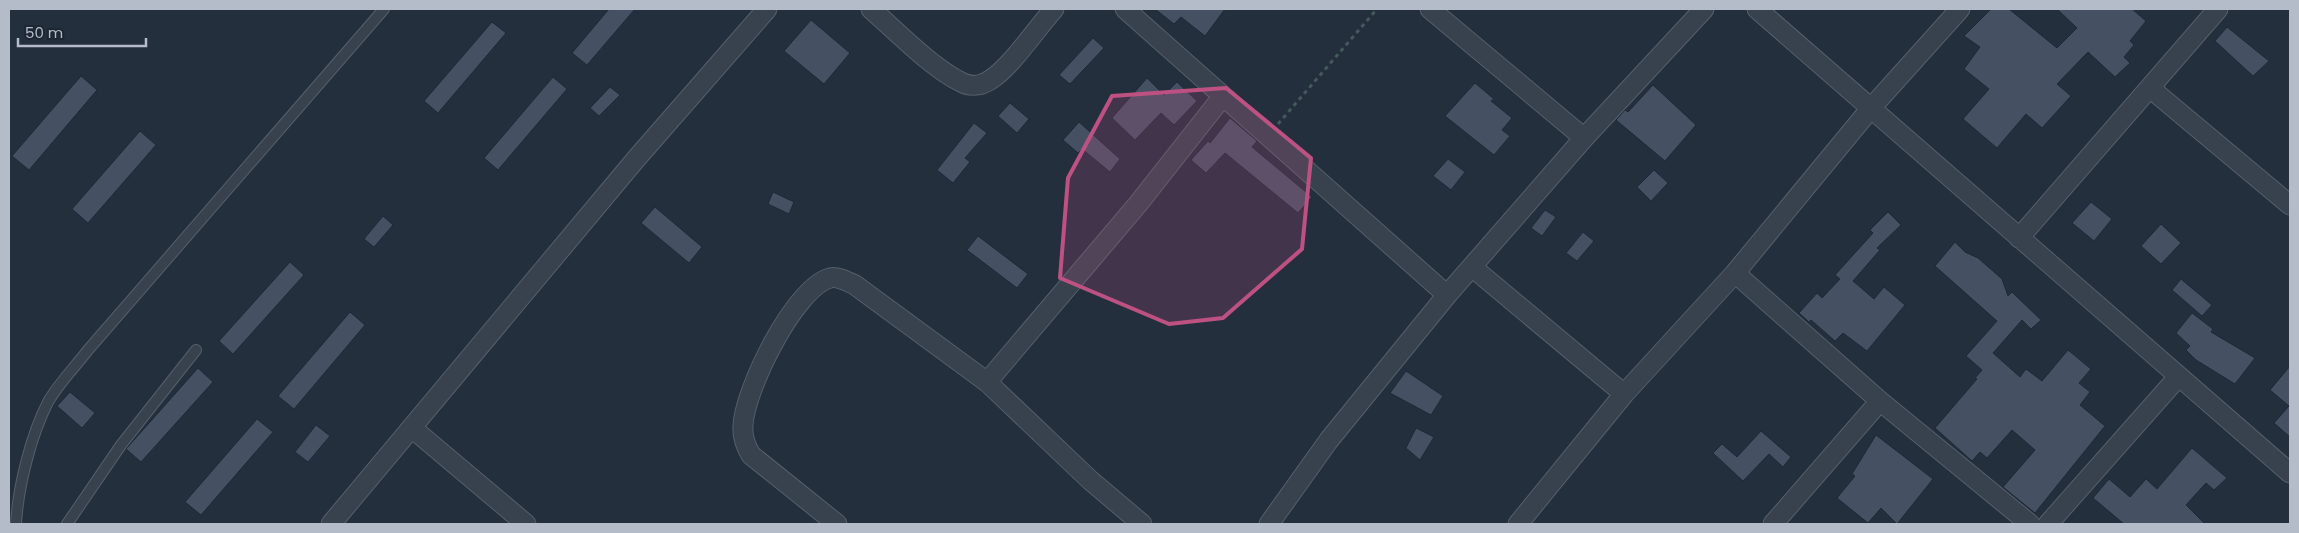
<svg xmlns="http://www.w3.org/2000/svg" width="2299" height="533" font-family="Poppins,sans-serif">
  <style>
    .building { fill: #455162; stroke: #1f2835 }
    .lines { fill: none; stroke-linecap: round; stroke-linejoin: round }
    .lane-casing { stroke: #565f6c; stroke-width: 12 }
    .street-casing { stroke: #565f6c; stroke-width: 21 }
    .path { stroke: #44595c; stroke-width: 3; stroke-dasharray: 4 4; stroke-linecap: butt }
    .lane { stroke: #38414e; stroke-width: 10 }
    .street { stroke: #38414e; stroke-width: 19 }
    .marked { fill: #bd5182; fill-opacity: 0.2; stroke: #bd5182; stroke-width: 4; stroke-linejoin: round }
  </style>
  <rect width="100%" height="100%" fill="#242f3e"/>
  <path class="building" d="M609,9H635L587,65L572,53Z
    M1155,9H1225L1205,36L1181,17L1174,24Z
    M1991,9H2009L2057,48L2077,28L2057,9H2132L2146,21L2130,41L2134,45L2124,57L2130,63L2115,77L2088,52L2057,84L2071,96L2042,128L2026,114L1997,148L1963,119L1989,89L1964,69L1980,47L1964,36Z
    M811,20L850,53L824,84L784,51Z
    M492,22L506,33L438,113L424,101Z
    M2227,27L2269,61L2253,76L2215,41Z
    M1093,38L1104,48L1070,84L1059,75Z
    M81,76L97,90L29,170L12,156Z
    M553,77L567,89L498,170L484,158Z
    M1147,78L1164,95L1177,82L1197,101L1174,125L1161,113L1135,140L1112,118Z
    M1475,83L1494,99L1491,101L1512,118L1502,130L1510,136L1494,155L1445,116Z
    M1653,85L1696,125L1665,161L1616,120L1625,110L1628,112Z
    M610,87L620,95L599,116L590,108Z
    M1010,103L1029,119L1017,133L998,116Z
    M1230,118L1257,141L1252,147L1312,197L1298,213L1225,153L1206,173L1191,160L1208,141L1210,143Z
    M1079,122L1120,159L1110,172L1082,149L1078,153L1063,140Z
    M974,123L987,133L965,158L970,162L953,183L937,170Z
    M140,131L156,145L88,223L72,209Z
    M1448,159L1465,172L1451,190L1433,176Z
    M1654,170L1668,183L1651,201L1637,187Z
    M773,192L794,202L789,214L768,204Z
    M2091,202L2112,219L2094,241L2072,223Z
    M655,207L702,247L689,263L641,223Z
    M1545,210L1556,217L1542,236L1531,228Z
    M1888,212L1901,225L1877,248L1880,250L1853,281L1874,299L1884,287L1905,305L1867,351L1843,333L1835,341L1811,320L1809,322L1799,313L1817,293L1822,298L1840,279L1835,275L1873,233L1870,230Z
    M383,216L393,225L374,247L364,239Z
    M2161,224L2181,243L2161,264L2141,246Z
    M1583,232L1594,241L1577,261L1566,253Z
    M978,236L1028,274L1017,288L967,250Z
    M1955,242L1965,252L1978,258L2002,279L2008,296L2012,292L2041,320L2031,329L2022,320L1993,353L2020,377L2026,369L2042,381L2068,350L2091,369L2079,383L2090,392L2080,405L2105,426L2035,513L2003,487L2035,450L2012,430L1987,458L1980,452L1972,461L1935,428L1977,379L1975,378L1982,370L1966,356L1997,321L1935,266Z
    M290,262L304,275L233,354L219,341Z
    M2181,279L2212,305L2202,316L2172,290Z
    M350,312L365,325L294,409L278,396Z
    M2192,313L2213,329L2211,332L2255,358L2235,384L2196,360L2186,350L2190,346L2176,333Z
    M2290,366V437L2274,423L2289,406L2270,390Z
    M198,368L213,382L141,462L126,449Z
    M1406,371L1443,396L1431,415L1390,393Z
    M70,392L95,413L82,428L57,406Z
    M257,419L273,432L201,515L185,502Z
    M316,425L330,436L308,462L295,452Z
    M1416,428L1434,437L1420,460L1406,448Z
    M1761,431L1791,457L1783,467L1769,454L1743,481L1713,453L1722,444L1737,457Z
    M1876,435L1933,479L1897,524L1881,508L1868,523L1837,498L1855,476L1852,474Z
    M2192,448L2227,478L2214,490L2206,483L2186,505L2205,524H2124L2093,498L2109,479L2130,497L2146,479L2157,489Z"/>
  <g class="lines">
    <defs>
      <path id="lane" d="M16,524C18,487 31,435 48,402C58,384 75,367 88,350L384,9
        M67,524L121,445L196,350"/>
      <path id="street" d="M871,9C896,31 932,68 961,82C970,87 981,86 990,80C1011,67 1036,29 1054,9
        M1125,9L1447,295
        M1430,9L1584,138
        M1757,9L2290,473
        M1960,9L1871,108L1735,273L1880,401L2030,524
        M2150,88L2290,205
        M2019,238L2218,9
        M1472,267L1624,394
        M987,382L1138,204L1223,96
        M412,428L526,524
        M331,524L636,159L767,9
        M837,524L751,455C745,445 742,437 743,426C744,391 794,288 830,278C838,276 848,282 855,285L987,382L1090,480L1142,524
        M1269,524L1329,440L1447,295L1584,138L1704,9
        M1518,524L1624,394L1735,273
        M1773,524L1880,401
        M2048,524L2179,376"/>
    </defs>
    <use href="#lane" class="lane-casing"/>
    <use href="#street" class="street-casing"/>
    <path class="path" d="M1278,124L1377,9"/>
    <use href="#lane" class="lane"/>
    <use href="#street" class="street"/>
  </g>
  <path class="marked" d="M1226,88L1311,158L1302,249L1223,318L1169,324L1060,278L1068,178L1112,96Z"/>
  <rect width="2299" height="533" fill="none" stroke="#b4bcc9" stroke-width="20"/>
  <path d="M18 38v8h128v-8" fill="none" stroke="#b4bcc9" stroke-width="2.5"/>
  <text x="25" y="38" font-size="15" fill="#b4bcc9" stroke="#1d2633" stroke-width="4" paint-order="stroke">50 m</text>
</svg>
